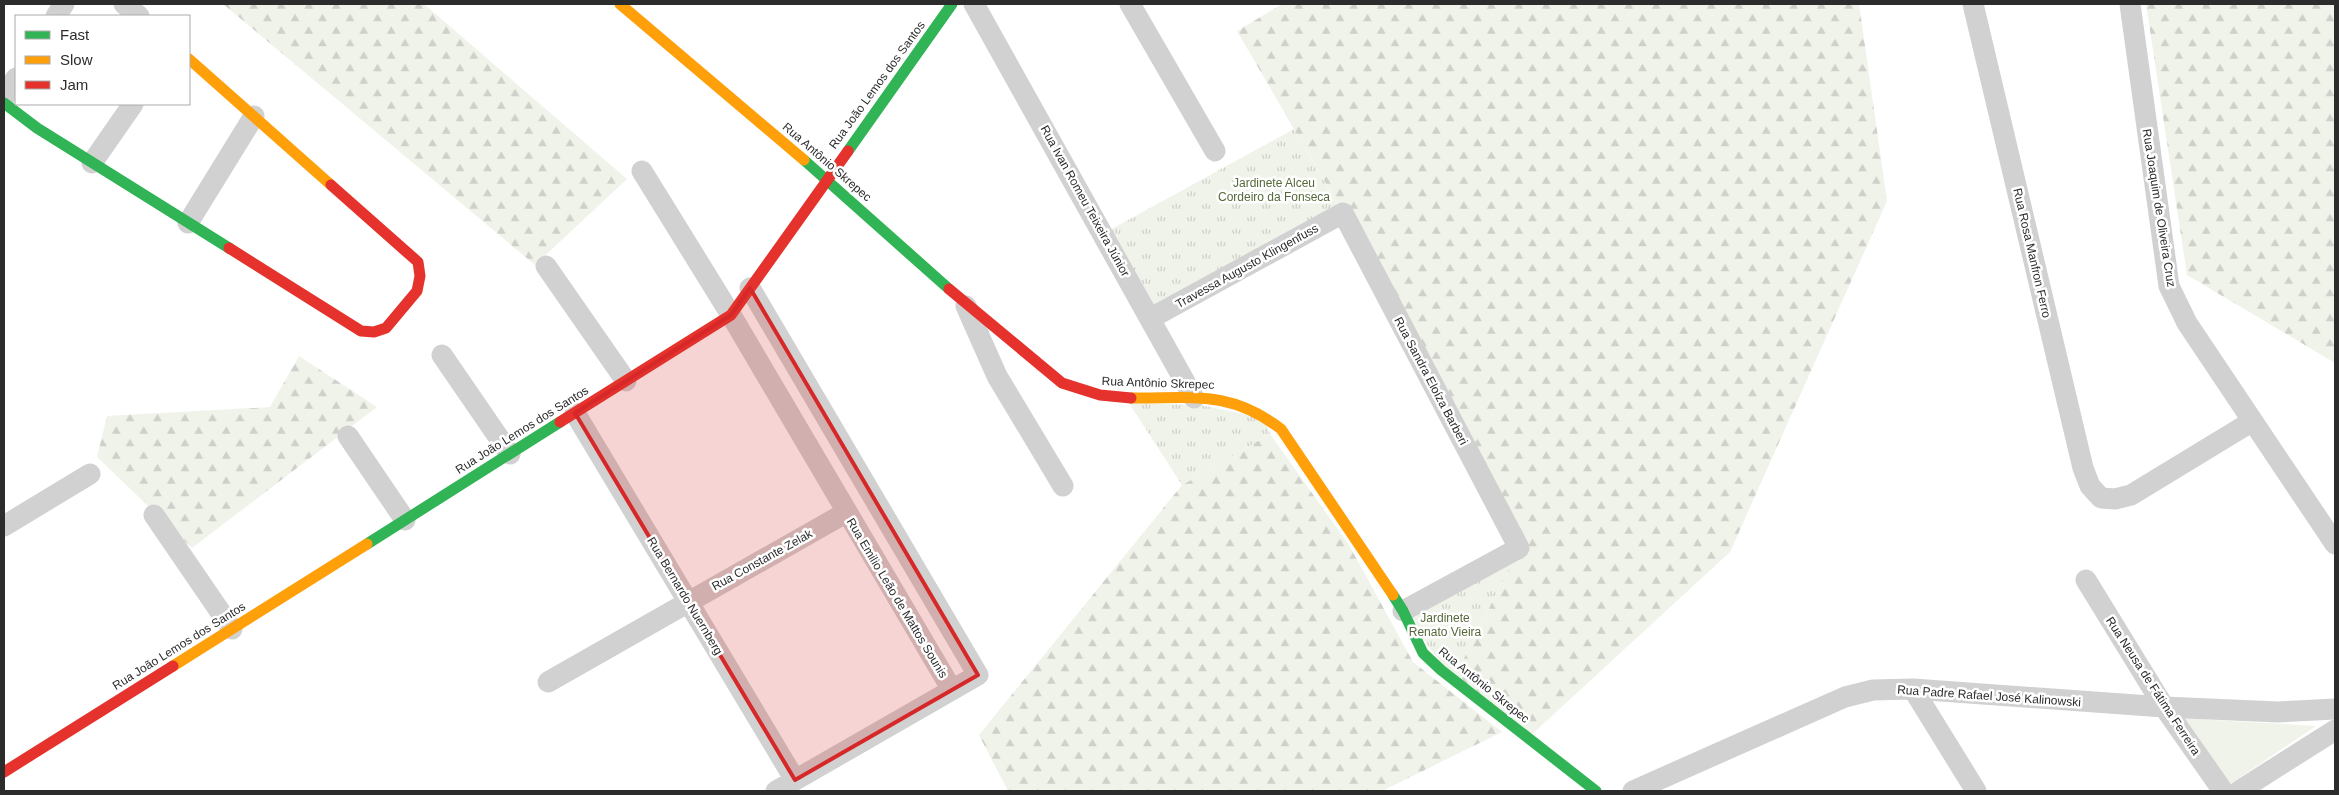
<svg xmlns="http://www.w3.org/2000/svg" width="2339" height="795" font-family="Helvetica,sans-serif">
  <style>
    .grass { fill: #f0f3ea }
    .forest { fill: url(#forest-firs) }
    .park { fill: url(#park-tufts) }
    .lines { fill: none; stroke-linecap: round; stroke-linejoin: round }
    .street { stroke: #d1d1d1; stroke-width: 21 }
    .fast { stroke: #30b455; stroke-width: 11 }
    .slow { stroke: #ff9f0a; stroke-width: 11 }
    .jam { stroke: #e5322d; stroke-width: 11 }
    .marked { fill: #d62828; fill-opacity: 0.2; stroke: #d62828; stroke-width: 4; stroke-linejoin: round }
    .labels { text-anchor: middle; dominant-baseline: central; stroke-width: 5; stroke-linejoin: round; paint-order: stroke }
    .street-label { font-size: 12px; fill: #2c2c2c; stroke: #fff }
    .park-label { font-size: 12px; fill: #556839; stroke: #fff }
  </style>
  <defs>
    <pattern id="forest-firs" width="22" height="20" patternUnits="userSpaceOnUse" patternTransform="scale(1.25)"><rect width="22" height="20" fill="#f0f3ea"/><path d="M5 1l3.5 6h-7zM16 11l3.5 6h-7z" fill="#ced0c9"/></pattern>
    <pattern id="park-tufts" width="24" height="20" patternUnits="userSpaceOnUse" patternTransform="scale(1.25)"><rect width="24" height="20" fill="#f0f3ea"/><path d="M3 7l-1-3M5 7V3M7 7l1-3M15 17l-1-3M17 17v-4M19 17l1-3" fill="none" stroke="#ced0c9"/></pattern>
  </defs>
  <rect width="100%" height="100%" fill="#fff"/>
  <path class="grass" d="M2180,718L2316,726L2226,787Z"/>
  <path class="forest" d="M223,4H424L627,179L535,265Z
    M1282,4H1859L1887,201L1730,552L1528,738L1453,680L1519,548L1343,213L1237,31Z
    M2146,4H2335V363L2187,275Z
    M299,356L377,407L192,548L97,457L107,416L270,407Z
    M1270,434L1349,545L1413,662L1502,732L1382,791H1008L979,735L1182,485Z"/>
  <path class="park" d="M1294,129L1338,205L1152,306L1108,231Z
    M1129,403L1200,405L1264,418L1270,434L1182,485Z
    M1519,548L1453,680L1403,611Z"/>
  <g class="lines">
    <path class="street" d="M124,4L139,16
      M974,4L1194,398
      M1130,4L1215,151
      M1973,4L2083,468L2090,486L2101,498L2115,499L2131,495L2251,422
      M2130,4L2169,286L2187,323L2335,544
      M56,16L64,4
      M4,98L16,78
      M92,163L133,104
      M642,171L731,315L952,690
      M188,223L254,116
      M546,266L626,381
      M750,288L978,675L776,791
      M966,306L997,376L1063,486
      M1151,318L1343,213L1519,548L1403,611
      M442,355L510,454
      M575,413L795,780
      M348,436L405,520
      M154,515L232,629
      M4,526L90,474
      M2086,580L2164,707L2223,791
      M548,682L847,512
      M1913,689L1976,791
      M1633,791L1845,697L1873,690L1913,689L2164,707L2278,712L2335,709
      M2239,791L2335,730"/>
    <path class="fast" d="M4,103L37,128L229,248
      M848,151L952,4
      M804,160L949,289
      M367,544L560,422
      M1393,595L1403,611L1423,653L1441,670L1596,791"/>
    <path class="slow" d="M620,4L804,160
      M189,59L331,185
      M1131,398C1191,399 1229,389 1281,429L1393,595
      M173,666L367,544"/>
    <path class="jam" d="M229,248L361,331L374,332L386,328L417,291L420,276L418,262L331,185
      M949,289L1062,383L1100,395L1131,398
      M560,422L731,315L848,151
      M4,772L173,666"/>
  </g>
  <path class="marked" d="M750,288L978,675L795,780L575,413L731,315Z"/>
  <g class="labels">
    <g class="street-label">
      <text transform="translate(877 85) rotate(-54)">Rua João Lemos dos Santos</text>
      <text transform="translate(827 162) rotate(41)">Rua Antônio Skrepec</text>
      <text transform="translate(1085 201) rotate(61)">Rua Ivan Romeu Teixeira Júnior</text>
      <text transform="translate(2159 208) rotate(81)">Rua Joaquim de Oliveira Cruz</text>
      <text transform="translate(2032 253) rotate(77)">Rua Rosa Manfron Ferro</text>
      <text transform="translate(1247 266) rotate(-29)">Travessa Augusto Klingenfuss</text>
      <text transform="translate(1431 381) rotate(62)">Rua Sandra Eloíza Barberi</text>
      <text transform="translate(1158 383) rotate(2)">Rua Antônio Skrepec</text>
      <text transform="translate(522 430) rotate(-32)">Rua João Lemos dos Santos</text>
      <text transform="translate(762 560) rotate(-29)">Rua Constante Zelak</text>
      <text transform="translate(685 596) rotate(59)">Rua Bernardo Nuernberg</text>
      <text transform="translate(897 598) rotate(59)">Rua Emilio Leão de Mattos Sounis</text>
      <text transform="translate(179 646) rotate(-32)">Rua João Lemos dos Santos</text>
      <text transform="translate(1484 685) rotate(39)">Rua Antônio Skrepec</text>
      <text transform="translate(2153 686) rotate(57)">Rua Neusa de Fátima Ferreira</text>
      <text transform="translate(1989 696) rotate(4)">Rua Padre Rafael José Kalinowski</text>
    </g>
    <g class="park-label">
      <text x="1274" y="183">Jardinete Alceu<tspan x="1274" dy="14">Cordeiro da Fonseca</tspan></text>
      <text x="1445" y="618">Jardinete<tspan x="1445" dy="14">Renato Vieira</tspan></text>
    </g>
  </g>
  <rect width="2339" height="795" fill="none" stroke="#2c2c2c" stroke-width="10"/>
  <rect x="15" y="15" width="175" height="90" fill="#ffffff" stroke="#ababab"/>
  <rect x="25" y="31" width="25" height="8" fill="#30b455" stroke="#ababab"/>
  <text x="60" y="40" font-size="15" fill="#2c2c2c">Fast</text>
  <rect x="25" y="56" width="25" height="8" fill="#ff9f0a" stroke="#ababab"/>
  <text x="60" y="65" font-size="15" fill="#2c2c2c">Slow</text>
  <rect x="25" y="81" width="25" height="8" fill="#e5322d" stroke="#ababab"/>
  <text x="60" y="90" font-size="15" fill="#2c2c2c">Jam</text>
</svg>
